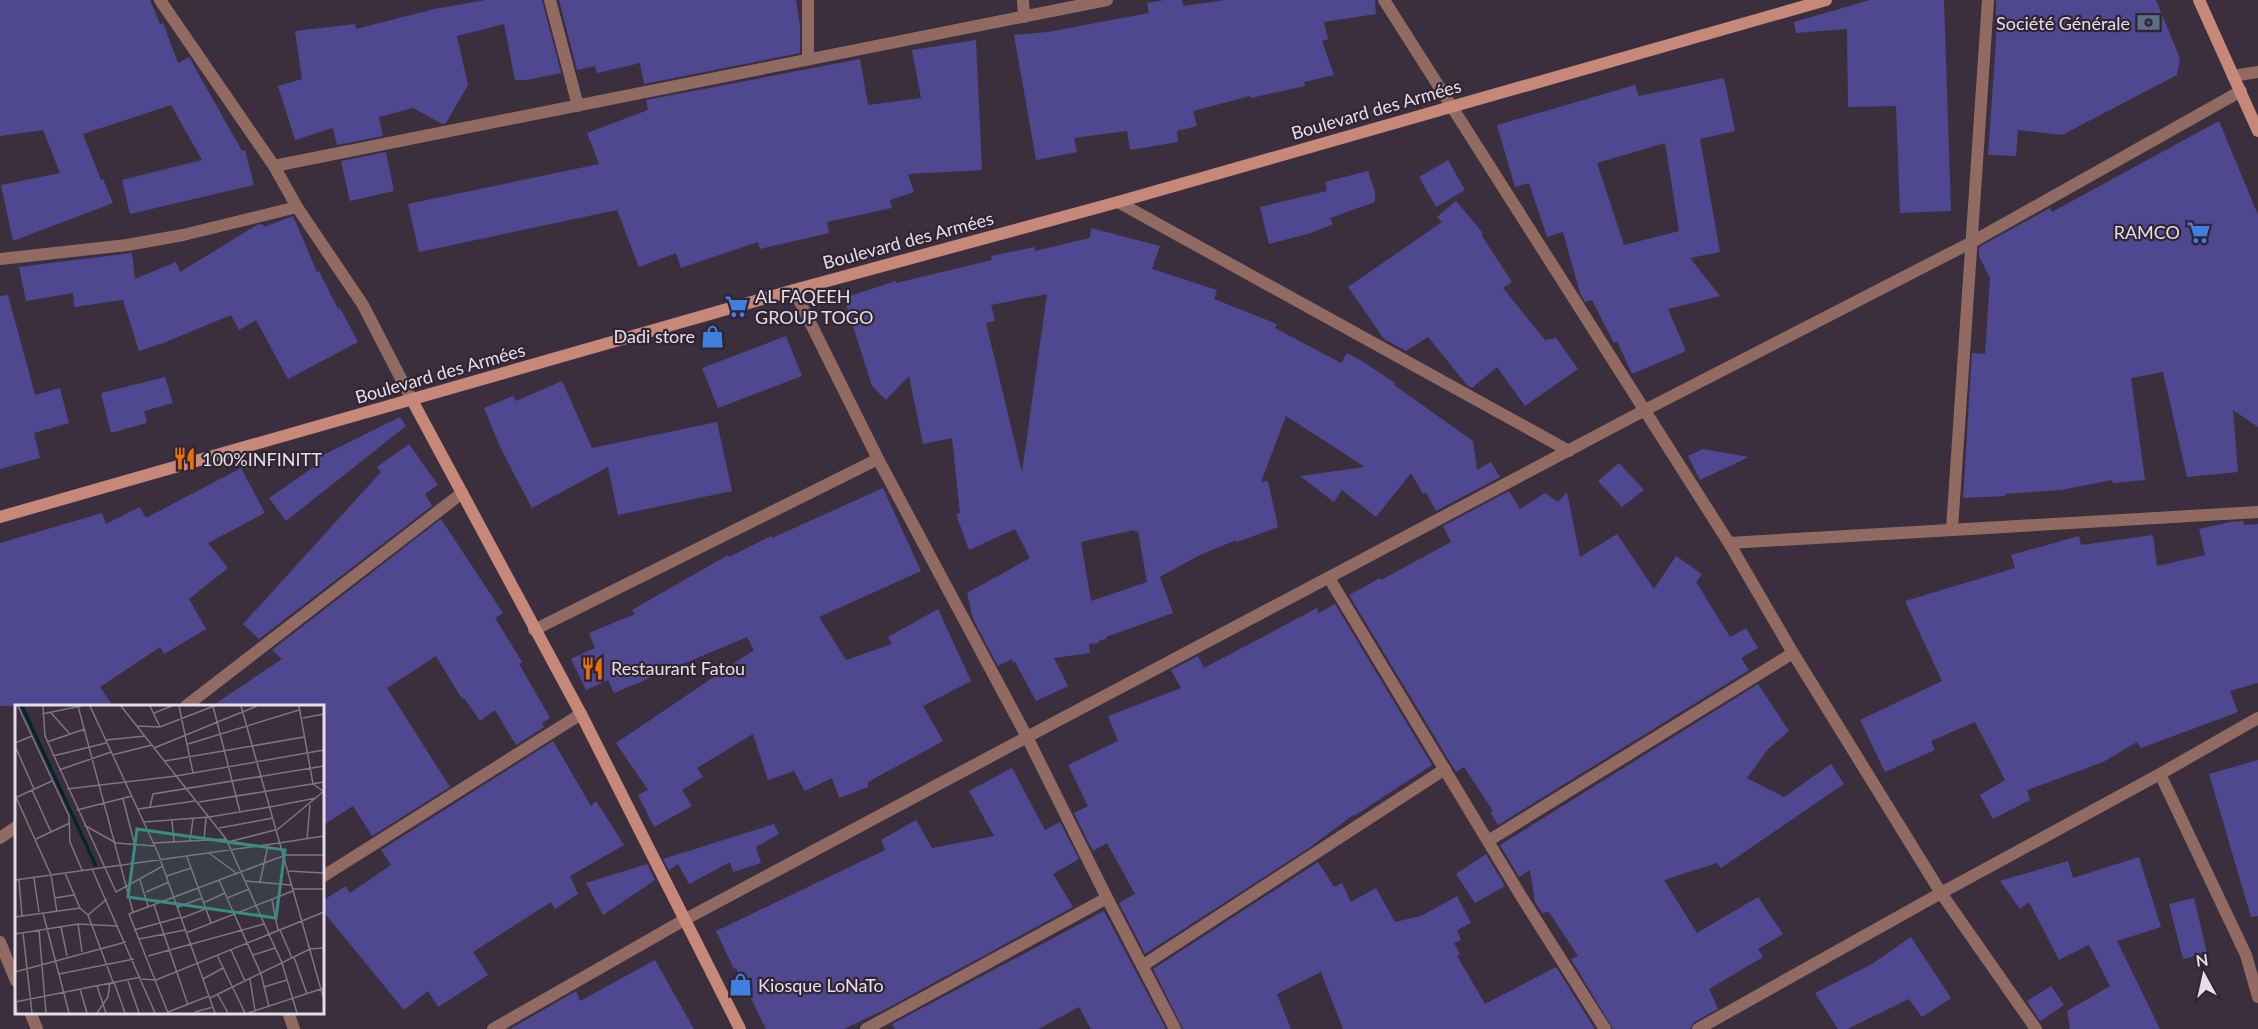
<svg xmlns="http://www.w3.org/2000/svg" width="2258" height="1029" font-family="Lato,sans-serif">
  <style>
    .building { fill: #4f4890; fill-rule: evenodd }
    .lines { fill: none; stroke-linecap: round; stroke-linejoin: round }
    .street { stroke: #916b61; stroke-width: 12 }
    .secondary { stroke: #c58879; stroke-width: 12 }
    .labels { text-anchor: middle; dominant-baseline: central; stroke-width: 4.5; stroke-linejoin: round; paint-order: stroke }
    .poi-label { font-size: 18px; fill: #e6dee7; stroke: #312533; text-anchor: start }
    .street-label { font-size: 18px; fill: #e6dee7; stroke: #312533 }
    .inset-river { fill: none; stroke: #002430; stroke-width: 3 }
    .inset-road { fill: none; stroke: #7f7581; stroke-width: 1.5 }
    .view { fill: #3a8b86; fill-opacity: 0.15; stroke: #3a8b86; stroke-width: 3 }
    .inset-edge { fill: none; stroke: #e6dee7; stroke-width: 3 }
  </style>
  <rect width="100%" height="100%" fill="#3b2f3d"/>
  <path class="building" d="M0,0H150L160,24L163,23L178,63L189,57L242,151L245,150L254,185L130,214L122,180L202,160L171,105L83,134L101,180L103,179L113,203L13,241L1,185L60,173L43,130L0,136Z
    M486,0H542L561,73L526,80H515L504,24L457,36L468,85L446,123L442,124L413,108L379,117L383,136L337,145L333,128L295,140L278,86L302,79L295,31L355,24L356,29L434,9Z
    M559,0H796L800,26V53L644,84L640,63L597,73L595,66L577,70Z
    M1164,0H1182L1183,6L1225,0H1375L1376,14L1324,22L1328,39L1322,41L1334,75L1304,82L1305,86L1251,98L1250,96L1193,111L1197,126L1177,131L1178,142L1130,150L1127,131L1074,138L1077,152L1036,160L1014,35L1048,32L1149,13L1147,3Z
    M1870,0H1944L1951,211L1900,213L1896,106L1848,107L1847,29L1796,33L1794,22Z
    M1996,0H2156L2180,58L2177,75L2062,135L2018,130L2016,156L1988,155L1996,40Z
    M976,40L982,170L908,174L914,192L890,200L892,208L827,222L829,233L760,249L758,242L681,268L676,253L639,267L617,210L419,252L408,204L599,164L587,133L648,110L646,100L860,59L868,105L921,98L912,50Z
    M1724,78L1735,131L1700,139L1720,252L1690,258L1720,296L1668,309L1686,351L1632,374L1617,341L1614,343L1592,300L1585,302L1580,293L1563,232L1547,237L1529,183L1515,187L1497,125L1635,85L1639,96ZM1665,143L1679,231L1624,245L1597,163Z
    M2219,121L2258,215V427L2233,410L2238,472L2187,477L2163,372L2131,378L2145,480L2113,483L2112,480L2061,490L2005,494V496L1963,498L1972,353L1985,354L1990,278L1979,256V247L2050,208L2052,212Z
    M386,152L394,191L350,201L341,161Z
    M1448,160L1465,190L1436,207L1419,177Z
    M1368,171L1375,192V202L1330,218L1333,224L1311,233L1269,244L1260,207L1327,191L1325,182Z
    M1456,201L1482,232V236L1512,282L1503,288L1545,340L1556,338L1578,369L1525,406L1497,367L1472,388L1467,385L1428,337L1406,351L1384,339L1348,287L1442,222L1437,217Z
    M293,216L317,272L319,271L338,309L340,308L358,342L288,379L256,320L239,330L231,315L166,342L139,351L123,300L74,307L73,293L26,301L19,267L132,253L135,279L176,262L180,272L257,225L263,224L264,227Z
    M1091,228L1160,246L1152,269L1217,290L1214,299L1277,324L1275,328L1341,363L1347,353L1362,361L1395,383L1394,385L1473,441L1477,470L1491,462L1500,477L1436,511L1426,492L1423,494L1411,473L1376,517L1342,490L1334,502L1300,476L1365,467L1286,416L1261,482L1268,481L1278,527L1237,542L1236,540L1198,556L1156,579L1160,577L1173,613L1106,637V639L1098,641L1099,643L1089,644L1090,653L1054,658L1068,686L1036,701L1015,662L1013,663L1012,659L998,666L973,619L967,593L1030,558L1015,529L969,550L956,514L960,513L952,438L923,444L909,376L886,400L872,386L844,298L896,281V283L992,260L991,256L1035,247V251L1090,238ZM1047,294L1022,472L986,323L995,321L991,305ZM1134,530L1135,532L1138,531L1147,582L1091,601L1081,542Z
    M8,295L35,395L60,388L69,423L34,433L40,458L0,469V296Z
    M786,336L802,376L718,408L702,368Z
    M165,377L173,403L144,411L147,423L111,433L101,393Z
    M562,381L592,448L717,422L732,491L618,515L608,467L532,508L502,451L484,408L513,396L516,401Z
    M400,417L406,426L286,521L269,498L318,464L315,459Z
    M409,444L438,485L425,494L432,506L259,639L243,624L381,472L377,467Z
    M1703,449L1749,457L1700,480L1688,456Z
    M1619,463L1644,490L1622,507L1598,481Z
    M241,468L265,513L208,543L228,568L189,599L206,629L164,654L160,647L100,687L113,706H0V543L102,513L106,524L140,507L146,518Z
    M883,488L921,571L819,617L846,660L892,644L888,637L938,609L971,681L923,706L943,741L868,782V787L839,798L832,778L805,791L794,771L768,780L753,734L697,768L703,777L682,790L692,806L654,827L638,795L648,790L616,743L754,650L747,637L614,693L608,680L586,690L571,659L595,648L589,633L635,614L632,610L728,555L729,557L771,536L772,538Z
    M1509,491L1520,509L1545,493L1558,502L1567,492L1580,557L1617,534L1654,589L1676,556L1702,574L1696,582L1730,637L1746,628L1758,648L1741,658L1749,670L1498,825L1490,812L1493,811L1464,767L1456,772L1349,595L1380,578L1381,580L1451,542L1443,526Z
    M441,519L503,613L495,618L522,662L519,664L550,718L542,723L544,727L516,745L495,710L480,721L464,698L462,699L436,656L387,688L450,787L372,836L353,806L322,826V706H212L282,659L272,650Z
    M2243,521L2244,525L2258,524V683L2230,691L2238,712L2141,748L2137,742L2103,762L2027,790L2030,800L1993,819L1980,795L2005,780L1975,722L1931,741L1935,750L1885,772L1860,720L1942,681L1905,601L2015,568L2011,555L2079,536L2081,545L2153,535L2157,566L2205,555L2199,529L2230,522Z
    M1335,604L1432,765L1354,816L1353,815L1309,848L1145,954L1119,903L1135,894L1107,843L1093,851L1074,813L1088,806L1068,765L1118,741L1108,716L1181,688L1171,670L1198,656L1204,668L1317,608L1319,613Z
    M1758,684L1789,731L1768,749L1747,778L1784,797L1831,764L1844,784L1721,868L1717,863L1664,880L1697,933L1758,897L1783,934L1758,949L1763,957L1709,989L1718,1009L1694,1022L1690,1029H1613L1571,959L1578,956L1549,912L1542,913L1535,902L1530,870L1519,877L1500,845Z
    M553,741L591,806L596,801L624,845L570,876L578,894L555,909L551,902L473,952L488,975L438,1007L428,991L404,1010L322,910V901L346,886L350,893L391,865L381,850Z
    M2258,760V916L2251,917L2209,774Z
    M1012,768L1045,830L1060,822L1079,859L1053,874L1073,907L884,1010L844,1029H766L736,968L734,969L716,931L885,850L881,840L916,820L932,848L994,836L969,791Z
    M774,824L779,834L756,847L761,863L733,872L730,862L689,884L678,864L669,870L663,859Z
    M1486,854L1505,886L1475,903L1456,874Z
    M2139,857L2161,927L2117,941L2160,1029H2070L2067,1011L2110,986L2089,945L2059,960L2029,902L2020,909L2000,881L2068,861L2073,878Z
    M1318,862L1334,887L1342,883L1351,902L1376,888L1395,922L1421,916L1457,896L1471,923L1457,930L1461,940L1454,943L1460,954L1457,956L1485,1004L1556,967L1595,1029H1343L1321,972L1277,994L1291,1029H1183L1153,969Z
    M647,864L655,880L603,915L586,883Z
    M2194,898L2207,953L2183,959L2169,904Z
    M1104,911L1166,1029H1091L1079,1007L1038,1029H895L892,1024Z
    M1911,937L1951,998L1922,1017L1909,999L1847,1029H1838L1815,993L1872,964Z
    M655,960L694,1029H510L576,991L580,1001Z
    M2051,986L2064,1005L2040,1021L2027,1001Z"/>
  <g class="lines">
    <path class="street" d="M160,0L274,166L297,207L363,305L412,400
      M550,0L578,106
      M1023,0L1024,17
      M1384,0L1729,543L1793,653L1941,893L2036,1029
      M808,59V0
      M2233,76L2258,72
      M274,166L1107,0
      M1118,202L1569,451
      M0,259L127,245L183,235L297,207
      M794,290L878,459L1027,737L1107,898L1175,1029
      M1952,529L1988,0
      M1729,543L2258,512
      M1329,578L1521,896L1605,1029
      M534,630L878,459
      M186,706L462,493
      M2160,774L2246,955L2258,997
      M0,838L16,827
      M1488,841L1793,653
      M322,877L581,714
      M0,942L16,981
      M1142,966L1445,769
      M30,1012L37,1029
      M288,1012L294,1029
      M493,1029L684,920L1027,737L1645,410L1972,242L2241,91
      M866,1029L1107,898
      M1698,1029L1941,893L2160,774L2258,718"/>
    <path class="secondary" d="M2199,0L2258,131
      M412,400L581,714L740,1029
      M0,517L794,290L1118,202L1826,0"/>
  </g>
  <defs>
    <symbol id="bank-bare" viewBox="-9 -9 18 18"><path d="M-6-4H6V4H-6ZM0-2.3a2.3 2.3 0 1 0 0 4.6a2.3 2.3 0 1 0 0-4.6Z" fill="#5c6f8a" stroke="#312533" stroke-width="2.5" paint-order="stroke"/></symbol>
    <symbol id="supermarket-bare" viewBox="-9 -9 18 18"><path d="M-6-5.5h2.5l.6 2H6L4.5 2H-2.5L-4.4-4H-6ZM-1.5 3.2a1.3 1.3 0 1 0 .1 0ZM3 3.2a1.3 1.3 0 1 0 .1 0Z" fill="#3f7fe0" stroke="#312533" stroke-width="2.5" paint-order="stroke"/></symbol>
    <symbol id="shop-bare" viewBox="-9 -9 18 18"><path d="M-5-2.5h2.3a2.7 3.5 0 0 1 5.4 0H5L5.5 6h-11ZM-1.5-2.5h3a1.5 2.3 0 0 0-3 0Z" fill="#3f7fe0" stroke="#312533" stroke-width="2.5" paint-order="stroke"/></symbol>
    <symbol id="restaurant-bare" viewBox="-9 -9 18 18"><path d="M-5-6h1v4h1v-4h1v4h1v-4h1v5L-1.5 .5V6h-2V.5L-5-1ZM5-6V6H3V1.5H1.5Q1.5-4 5-6Z" fill="#e8710a" stroke="#312533" stroke-width="2.5" paint-order="stroke"/></symbol>
  </defs>
  <g fill-rule="evenodd">
    <use href="#bank-bare" x="2132" y="6" width="33" height="33"/>
    <use href="#supermarket-bare" x="2182" y="216" width="33" height="33"/>
    <use href="#supermarket-bare" x="720" y="290" width="33" height="33"/>
    <use href="#shop-bare" x="696" y="320" width="33" height="33"/>
    <use href="#restaurant-bare" x="168" y="442" width="33" height="33"/>
    <use href="#restaurant-bare" x="576" y="652" width="33" height="33"/>
    <use href="#shop-bare" x="724" y="968" width="33" height="33"/>
  </g>
  <g class="labels">
    <g class="poi-label">
      <text x="2130" y="23" text-anchor="end">Société Générale</text>
      <text x="2180" y="232" text-anchor="end">RAMCO</text>
      <text x="755" y="296">AL FAQEEH<tspan x="755" dy="21">GROUP TOGO</tspan></text>
      <text x="695" y="336" text-anchor="end">Dadi store</text>
      <text x="202" y="459">100%INFINITT</text>
      <text x="611" y="668">Restaurant Fatou</text>
      <text x="758" y="985">Kiosque LoNaTo</text>
    </g>
    <g class="street-label">
      <text transform="translate(1376 109) rotate(-16)">Boulevard des Armées</text>
      <text transform="translate(908 240) rotate(-15)">Boulevard des Armées</text>
      <text transform="translate(440 373) rotate(-16)">Boulevard des Armées</text>
    </g>
  </g>
  <g transform="translate(15 705)">
    <rect width="309" height="309" fill="#3b2f3d"/>
    <path class="inset-river" d="M7,1L81,161"/>
    <path class="inset-road" d="M3,1L54,111L55,137L67,165M28,1L30,31L101,187L148,161M63,1L118,207M75,1L143,148L200,308M106,1L211,134L267,258L282,308M135,1L145,22M164,1L178,68M198,1L225,107M226,1L309,295M284,1L298,79L308,86M36,8L55,29M139,8L157,1M27,9L66,1M288,13L309,9M122,21L145,22L199,1M91,35L130,31M32,37L70,24M0,38L17,31M173,39L284,5M0,41L19,84M139,43L242,1M97,50L137,40M38,51L91,38M150,56L289,32M44,65L96,47M52,84L161,71L309,45M17,85L36,127M0,90L36,170L42,207M2,92L37,76M108,94L120,141M184,97L309,77M135,102L138,89L309,61M255,102L301,93M123,104L180,96M62,105L117,91M157,115L159,137M129,117L194,112L255,102M69,120L101,138L140,141M204,123L258,113M262,125L309,86M21,134L55,118M292,134L295,100M189,135L191,113M175,136L178,114M213,137L260,125M139,138L211,134M264,138L309,131M194,148L221,168M268,150H309M172,152L196,218M77,164L140,308M272,166L309,168M50,168L65,203L73,210M152,171L176,163M19,173L24,207M0,175L264,138M4,175L7,211M125,175L133,201M204,175L246,269L254,302M231,176L276,180M245,177L253,140M277,184H309M131,187L154,177M40,193L59,190M212,193L234,184M92,194L73,210L98,277M257,195L263,225M188,198L210,188M139,200L173,300M163,202L187,193M28,208L54,308M0,212L65,203M167,213L190,204M63,219L67,247M46,222L52,251M24,225L31,308M119,225L166,212M265,225L277,253M8,228L17,308M171,228L278,186M0,229L63,219L103,221M124,234L170,225M216,245L230,276M202,250L230,308M238,250L260,243M133,251L249,219M279,252L292,289M0,267L111,237M44,269L119,254M127,274L141,275L309,207M188,274L208,263M235,274L240,306M113,276L124,308M99,277L110,308M82,281L91,308M249,282L272,275M65,284L72,308M0,290L2,308M203,290L213,308M195,293L295,244L309,243M0,297L126,272M153,307L194,291M180,307L198,302M82,308L93,292L95,278M153,308L114,209L268,151M233,308L309,283"/>
    <path class="view" d="M122,124L270,145L261,213L113,192Z"/>
    <rect width="309" height="309" class="inset-edge"/>
  </g>
  <g transform="translate(2204 975) rotate(352)" stroke="#312533" stroke-width="4.5" paint-order="stroke">
  <path d="M0-4.5L10 22L0 15L-10 22Z" fill="#e6dee7"/>
  <text y="-9" font-size="16" font-weight="bold" text-anchor="middle" fill="#e6dee7">N</text>
  </g>
</svg>
